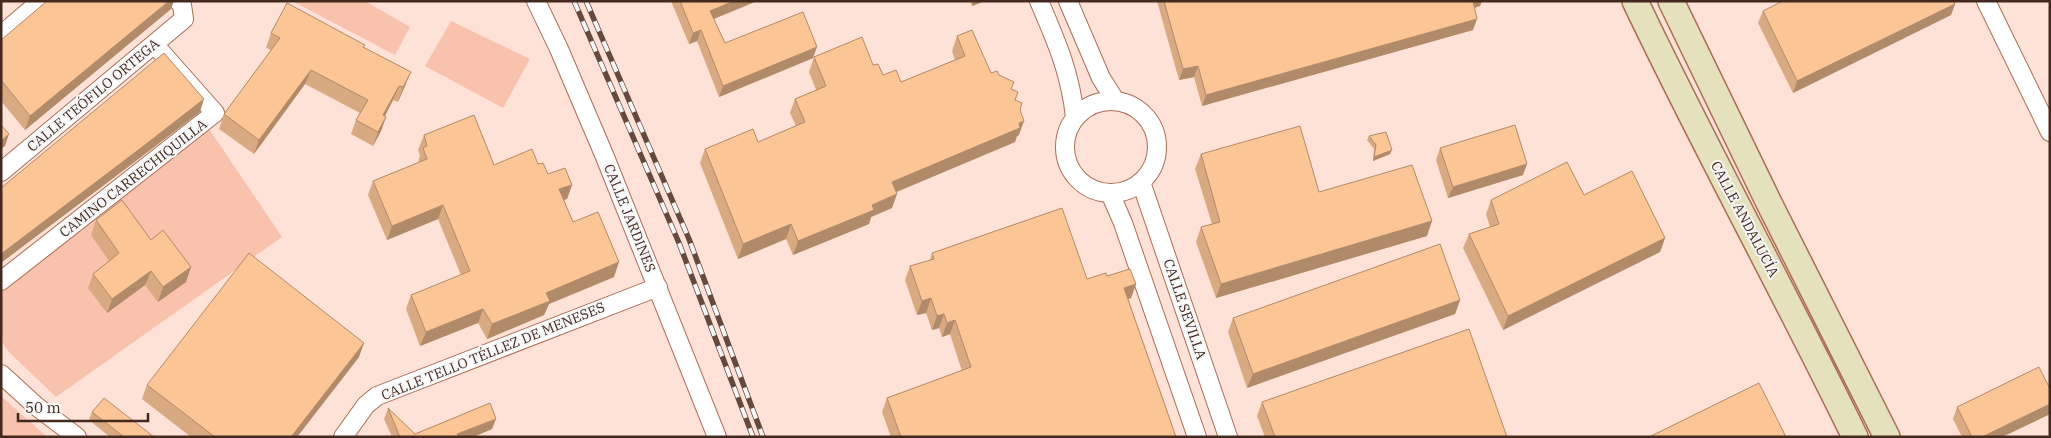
<svg xmlns="http://www.w3.org/2000/svg" width="2051" height="438" font-family="'IBM Plex Serif',serif">
  <style>
    .green { fill: #f8c2ad }
    .lines { fill: none; stroke-linecap: round; stroke-linejoin: round }
    .minor-casing { stroke: #aa6c53; stroke-width: 20 }
    .secondary-casing { stroke: #aa6c53; stroke-width: 28 }
    .minor { stroke: #fff; stroke-width: 18 }
    .secondary { stroke: #e6e1bd; stroke-width: 25 }
    .rail-casing { stroke: #64493f; stroke-width: 5.5 }
    .rail { stroke: #f6f6f6; stroke-width: 4; stroke-dasharray: 11; stroke-linecap: butt }
    .wall { fill: #d9a981 }
    .shaded-wall { fill: #b08a69 }
    .building { fill: #fcc596; stroke: #b08a69 }
    .labels { text-anchor: middle; dominant-baseline: central; stroke-width: 4; stroke-linejoin: round; paint-order: stroke }
    .street-label { font-size: 14px; fill: #44291f; stroke: #f6f6f6 }
  </style>
  <rect width="100%" height="100%" fill="#fee2d7"/>
  <path class="green" d="M292,1H365L410,27L395,55Z
    M451,21L530,59L503,108L425,66Z
    M209,129L282,237L56,397L10,353L1,341V285Z
    M1,396L47,437H1Z"/>
  <g class="lines">
    <defs>
      <path id="minor" d="M536,1L559,49L605,157L717,437
        M1039,1C1057,43 1070,72 1075,117
        M1068,1L1101,78L1115,100
        M1986,1L2050,132
        M1,35L41,1
        M1065 147a46 46 0 1 1 92 0a46 46 0 1 1-92 0Z
        M1,172L184,19L182,5L178,1
        M1141,182L1228,437
        M1110,193L1123,223L1197,437
        M1,281L215,113L154,44
        M1,374L36,406L77,437
        M343,437L366,405L377,396L658,287"/>
      <path id="secondary" d="M1635,1C1705,148 1784,291 1855,437
        M1671,1L1769,203L1887,437"/>
    </defs>
    <use href="#minor" class="minor-casing"/>
    <use href="#secondary" class="secondary-casing"/>
    <use href="#minor" class="minor"/>
    <use href="#secondary" class="secondary"/>
    <defs>
      <path id="rail" d="M574,1L679,243L753,437
        M586,1L689,239L763,437"/>
    </defs>
    <use href="#rail" class="rail-casing"/>
    <use href="#rail" class="rail"/>
  </g>
  <path class="wall" d="M671,1H757L714,19L725,43L813,58L719,97L697,41L689,44Z
    M970,1H985L972,6Z
    M1157,1H1482L1480,6L1474,8L1473,30L1202,106L1194,77L1179,80Z
    M1955,4L1951,15L1793,93L1758,23L1763,11Z
    M171,9L25,130L1,101V40Z
    M271,33L365,45L364,47L405,86L398,102L393,100L385,116L386,117L381,131L373,146L351,134L356,120L360,113L305,84L254,154L219,129L224,114L271,50L266,48Z
    M957,36L991,73L999,75L1011,89L1020,110L1019,135L1017,136L1015,142L896,192L892,208L871,217L869,224L793,255L786,239L738,259L700,163L705,149L758,142L796,126L790,113L795,99L816,90L809,72L814,57L873,65L883,75L901,82L955,60L952,51Z
    M424,135L494,165L538,164L548,174L572,185L567,199L564,200L573,222L614,277L549,304L544,315L487,339L478,323L420,346L406,309L411,295L461,275L438,219L387,240L368,195L373,181L418,163L420,155L418,150Z
    M1369,136L1390,154L1373,161L1374,149L1367,140Z
    M1440,148L1523,175L1448,198L1436,160Z
    M1201,154L1319,192L1427,236L1216,298L1196,242L1201,227L1212,224L1195,169Z
    M1584,195L1665,238L1660,252L1503,330L1463,248L1469,234L1490,227L1486,214L1491,200Z
    M96,220L151,240L186,282L158,302L145,285L107,313L88,288L93,274L109,261L91,235Z
    M932,253L1087,279L1107,276L1136,284L1131,298L1128,299L1176,437H891L882,412L887,398L962,371L950,334L942,337L939,328L932,330L926,313L917,315L905,280L910,266L930,260Z
    M1460,300L1455,314L1247,388L1228,332L1233,318Z
    M359,357L297,437H191L142,399L147,385Z
    M1262,402L1507,437H1265L1257,416Z
    M1957,407L2050,414L2002,437H1962L1953,419Z
    M388,408L415,434L492,429L473,437H392L384,419Z
    M92,412L154,437H110L89,420Z"/>
  <path class="shaded-wall" d="M169,1H174L171,9L25,130L30,116Z
    M734,1H757L706,22L710,11Z
    M976,1H985L972,6L973,2Z
    M1471,1H1482L1480,6L1468,10Z
    M1955,4L1951,15L1793,93L1797,81Z
    M1477,19L1473,30L1202,106L1206,95Z
    M701,30L697,41L689,44L693,33Z
    M817,47L813,58L719,97L723,86Z
    M1198,66L1194,77L1179,80L1183,69Z
    M311,70L305,84L254,154L259,140Z
    M411,72L405,86L398,102L403,87Z
    M399,86L393,100L378,129L383,115Z
    M204,99L200,112L136,161L1,263V254Z
    M386,117L381,131L373,146L378,132Z
    M1024,121L1019,135L1017,136L1015,142L887,196L892,182Z
    M9,134L5,146L1,149V141Z
    M1392,150L1390,154L1373,161L1374,157Z
    M1527,164L1523,175L1448,198L1453,187Z
    M572,185L567,199L554,203L559,189Z
    M897,194L892,208L871,217L869,224L793,255L798,241Z
    M443,205L438,219L387,240L392,226Z
    M1432,221L1427,236L1216,298L1221,284Z
    M791,224L786,239L738,259L743,244Z
    M1665,238L1660,252L1503,330L1508,316Z
    M619,262L614,277L549,304L544,315L487,339L492,324L546,293Z
    M191,267L186,282L158,302L163,287Z
    M151,271L145,285L107,313L112,299Z
    M1136,284L1131,298L1119,302L1124,288Z
    M931,298L926,313L917,315L922,301Z
    M1460,300L1455,314L1247,388L1253,374Z
    M483,309L478,323L420,346L426,332Z
    M944,314L939,328L932,330L937,316Z
    M955,320L950,334L942,337L947,323Z
    M364,343L359,357L297,437H291Z
    M2050,404V414L2002,437H1982Z
    M496,419L492,429L473,437H456L457,434Z"/>
  <path class="building" d="M47,1H169L30,116L1,80V40Z
    M680,1H734L710,11L725,43L803,12L817,47L723,86L701,30L693,33Z
    M1164,1H1473L1477,19L1206,95L1198,66L1183,69Z
    M1783,1H1954L1955,4L1797,81L1763,11Z
    M287,3L365,45L363,47L411,72L403,87L399,86L383,115L386,117L378,132L356,120L368,100L311,70L259,140L224,114L280,38L271,33Z
    M972,30L991,73L997,71L999,75L1014,82L1011,89L1018,92L1015,100L1022,103L1020,110L1024,121L1019,123L1020,128L892,182L897,194L872,205L874,210L798,241L791,224L743,244L705,149L753,129L758,142L805,122L795,99L826,86L814,57L862,37L873,65L878,64L883,75L896,70L901,82L965,56L957,36Z
    M164,53L204,99L141,148L1,254V188Z
    M474,115L494,165L532,149L538,164L543,163L548,174L565,168L572,185L559,189L573,222L598,212L619,262L546,293L550,301L492,324L483,309L426,332L411,295L470,271L443,205L392,226L373,181L427,159L423,148L427,146L424,135Z
    M1,125L9,134L1,141Z
    M1515,125L1527,164L1453,187L1440,148Z
    M1300,126L1319,192L1412,165L1432,221L1221,284L1201,227L1220,222L1201,154Z
    M1386,132L1392,150L1374,157L1376,145L1369,136Z
    M1567,162L1584,195L1632,171L1665,238L1508,316L1469,234L1499,224L1491,200Z
    M122,200L151,240L163,230L191,267L163,287L151,271L112,299L93,274L119,253L96,220Z
    M1062,208L1087,279L1106,273L1107,276L1130,269L1136,284L1124,288L1176,437H901L887,398L971,367L955,320L947,323L944,314L937,316L931,298L922,301L910,266L934,259L932,253Z
    M1440,244L1460,300L1253,374L1233,318Z
    M249,253L364,343L291,437H215L147,385Z
    M1469,329L1507,437H1275L1262,402Z
    M2039,367L2050,389V404L1982,437H1972L1957,407Z
    M1759,383L1786,437H1649Z
    M104,398L154,437H124L92,412Z
    M490,403L496,419L457,434L458,437H400L388,408L415,434Z"/>
  <g class="labels">
    <g class="street-label">
      <text transform="translate(93 95) rotate(-40)">CALLE TEÓFILO ORTEGA</text>
      <text transform="translate(133 178) rotate(-38)">CAMINO CARRECHIQUILLA</text>
      <text transform="translate(630 218) rotate(68)">CALLE JARDINES</text>
      <text transform="translate(1745 219) rotate(62)">CALLE ANDALUCÍA</text>
      <text transform="translate(1185 309) rotate(71)">CALLE SEVILLA</text>
      <text transform="translate(493 351) rotate(-22)">CALLE TELLO TÉLLEZ DE MENESES</text>
    </g>
  </g>
  <rect width="2051" height="438" fill="none" stroke="#44291f" stroke-width="5"/>
  <path d="M18 413v8h130v-8" fill="none" stroke="#44291f" stroke-width="2.5"/>
  <text x="25" y="413" font-size="15" fill="#44291f" stroke="#f6f6f6" stroke-width="4" paint-order="stroke">50 m</text>
</svg>
